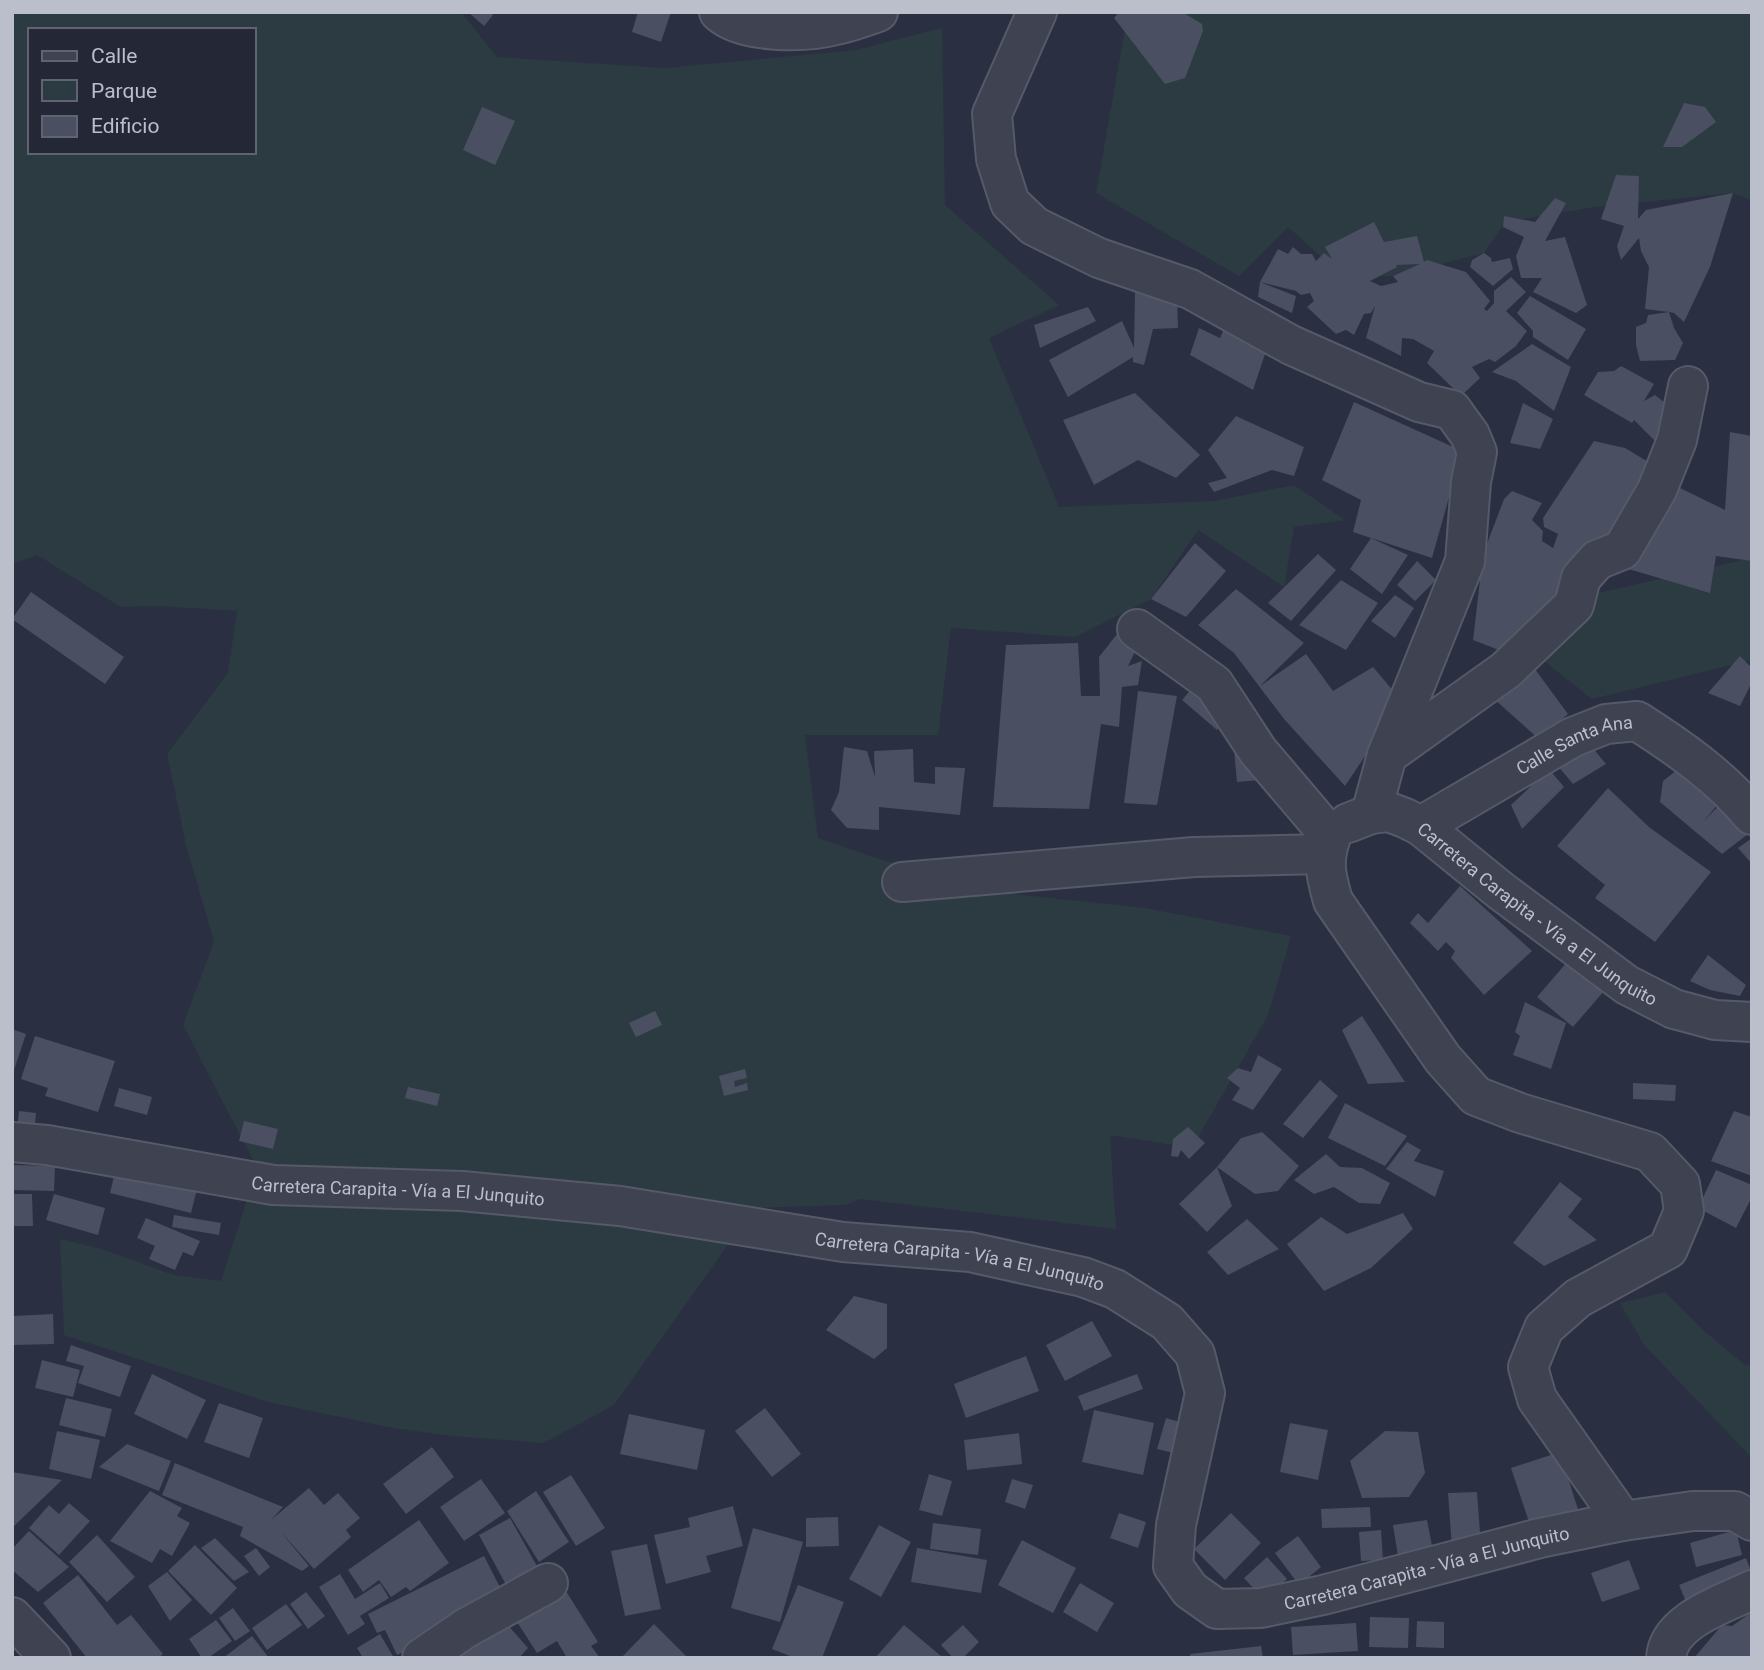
<svg xmlns="http://www.w3.org/2000/svg" width="1764" height="1670" font-family="Roboto,sans-serif">
  <style>
    .green { fill: #2c3b42; fill-rule: evenodd }
    .building { fill: #4a4f62; fill-rule: evenodd }
    .lines { fill: none; stroke-linecap: round; stroke-linejoin: round }
    .minor-casing { stroke: #565a68; stroke-width: 42 }
    .minor { stroke: #3e4251; stroke-width: 38 }
    .labels { text-anchor: middle; dominant-baseline: central; stroke-width: 5; stroke-linejoin: round; paint-order: stroke }
    .street-label { font-size: 18px; fill: #bbbecb; stroke: #232736 }
  </style>
  <rect width="100%" height="100%" fill="#2a2f41"/>
  <path class="green" d="M12,12H461L497,57L665,68L856,50L942,28L945,205L1059,305L989,338L1059,507L1214,501L1294,485L1345,520L1294,527L1284,587L1198,530L1151,599L1075,637L951,628L938,735H805L818,838L967,889L1145,908L1291,936L1268,1015L1192,1148L1110,1135L1116,1229L860,1199L846,1205L754,1208L614,1405L544,1443L452,1436L393,1428L268,1402L64,1335L60,1239L105,1250L173,1275L221,1281L257,1168L183,1025L214,942L186,845L167,754L228,673L237,611L159,606L121,607L37,555L12,564ZM30,30H254V152H30Z
    M1128,12H1752V200L1733,193L1595,207L1505,222L1484,253L1393,276L1342,275L1288,227L1239,276L1096,193Z
    M1752,558V660L1592,699L1539,657L1585,596Z
    M1665,1292L1703,1330L1745,1365L1752,1366V1458L1644,1345L1620,1303Z"/>
  <path class="building" d="M468,12H490L493,15L484,26Z
    M638,12H671L661,42L632,32Z
    M1119,12H1182L1202,24L1203,31L1185,78L1165,84L1114,18Z
    M1684,103L1705,107L1716,122L1682,147H1663Z
    M482,107L515,121L495,165L463,150Z
    M1616,175L1639,176L1638,219L1646,210L1733,193L1710,267L1684,322L1674,313L1669,312L1674,328L1683,343L1675,360L1640,361L1636,345V327L1646,323L1648,315L1669,312L1645,309L1649,267L1641,251L1639,238L1621,260L1617,246L1624,226L1601,219Z
    M1555,198L1566,203L1545,241L1565,237L1587,305L1576,313L1533,292L1542,278H1521L1516,256L1524,237L1503,227L1504,216L1535,222Z
    M1374,222L1384,242L1417,236L1424,262L1427,260L1466,272L1490,301L1484,309L1487,311L1494,303V291L1511,277L1526,292L1506,311L1527,331L1516,346L1495,362L1489,359L1472,367L1480,378L1461,396L1427,363L1434,351L1413,339L1402,338L1401,356L1366,338L1375,306L1371,313L1364,314L1354,335L1346,330L1336,334L1307,307L1314,301L1310,293L1301,295L1296,291L1260,282L1296,296L1292,313L1258,297L1260,282L1278,249L1288,254L1293,247L1301,254H1312L1316,261L1324,253L1332,259L1325,247ZM1420,264L1393,276L1398,282L1381,286L1370,281L1397,267L1396,265Z
    M1484,253L1491,258L1492,262L1510,258L1513,269L1493,286L1470,267L1472,260Z
    M1135,290L1177,295L1178,328L1153,329L1144,365L1133,362V357L1068,397L1049,360L1122,321L1134,348Z
    M1530,296L1586,329L1568,360L1533,337V331L1517,313Z
    M1088,307L1096,321L1040,348L1034,325Z
    M1199,328L1220,338L1224,329L1268,345L1253,390L1190,355Z
    M1532,344L1571,367L1554,411L1516,381L1492,372Z
    M1621,366L1654,384L1644,401L1655,395L1675,411L1658,444L1634,420L1632,423L1584,395L1598,372L1614,371Z
    M1135,393L1200,455L1176,478L1138,460L1094,485L1063,420Z
    M1354,402L1462,451L1432,558L1371,538L1408,555L1382,594L1350,569L1371,538L1353,532L1361,500L1322,480Z
    M1523,403L1553,419L1540,449L1510,443Z
    M1236,416L1304,447L1294,476L1272,470L1214,492L1208,483L1227,478L1208,450Z
    M1730,432L1752,436V561L1716,556L1710,593L1625,568L1674,485L1725,510Z
    M1594,441L1625,448L1660,469L1564,609L1504,652L1473,640L1480,580L1474,578L1504,499L1512,491L1542,503L1532,520L1543,531L1542,541L1553,548L1558,534L1544,527L1543,518Z
    M1195,543L1226,571L1186,617L1151,599Z
    M1318,554L1336,570L1291,621L1268,603Z
    M1417,561L1436,580L1415,601L1397,585Z
    M1341,580L1378,603L1346,650L1299,625Z
    M1236,589L1304,643L1260,686L1306,654L1333,691L1373,667L1402,701L1345,786L1284,719L1234,653L1198,625Z
    M31,592L124,657L105,684L12,619Z
    M1395,595L1414,608L1395,638L1371,621Z
    M1132,615L1149,623L1128,666L1142,661L1138,685L1122,687L1119,727L1101,724L1089,809L993,807L1006,645L1078,643L1081,696H1100L1099,657Z
    M1740,656L1752,668V682L1740,706L1708,693Z
    M1532,665L1568,714L1540,740L1493,698Z
    M1207,671L1241,701L1217,730L1182,700Z
    M1138,691L1177,696L1157,805L1124,803Z
    M1580,733L1606,764L1573,784L1547,753Z
    M844,747L867,751L875,777L874,751L913,749L914,782L935,784V767L965,768L960,815L879,807V830L847,828L831,810L839,792Z
    M1234,749L1273,779L1237,782Z
    M1682,766L1720,802L1702,823L1737,787L1752,831L1722,854L1660,802L1663,781Z
    M1549,769L1564,787L1522,829L1511,805Z
    M1608,788L1649,827L1711,872L1655,942L1595,898L1605,885L1557,846Z
    M1752,838V864L1738,848Z
    M1460,886L1532,951L1484,995L1451,958L1455,951L1446,942L1438,951L1410,923L1418,913L1428,923Z
    M1580,947L1617,976L1573,1027L1537,997Z
    M1708,955L1746,985L1740,996L1710,990L1690,981Z
    M1525,1002L1566,1023L1551,1069L1513,1055L1520,1036L1515,1032Z
    M655,1011L662,1025L636,1037L629,1023Z
    M1362,1016L1405,1082L1368,1084L1342,1030Z
    M12,1029L26,1034L13,1073H12Z
    M35,1036L115,1061L98,1112L45,1096L48,1088L21,1079Z
    M1258,1055L1282,1069L1253,1110L1232,1100L1240,1088L1227,1078L1238,1068L1251,1072Z
    M745,1069L747,1078L734,1081L735,1087L747,1083L748,1090L724,1096L719,1076Z
    M1320,1080L1338,1096L1303,1138L1283,1124Z
    M1633,1083L1676,1085L1675,1101L1633,1099Z
    M408,1087L440,1094L437,1106L405,1098Z
    M119,1088L152,1097L147,1115L114,1106Z
    M1345,1103L1407,1136L1385,1166L1328,1138Z
    M19,1111L36,1113L34,1133L17,1131Z
    M1734,1111L1752,1117V1176L1711,1161Z
    M244,1121L278,1129L273,1149L239,1141Z
    M1188,1127L1205,1143L1189,1159L1181,1150L1178,1157L1171,1156L1173,1139Z
    M1262,1132L1299,1166L1278,1191L1255,1194L1217,1167L1232,1206L1207,1232L1179,1204L1217,1167L1241,1138Z
    M1407,1142L1421,1150L1414,1161L1444,1171L1435,1197L1386,1169Z
    M1326,1154L1340,1167L1362,1168L1390,1183L1380,1204L1359,1203L1334,1187L1314,1194L1294,1180Z
    M12,1165L55,1166L54,1191L12,1190Z
    M116,1168L197,1189L191,1213L110,1193Z
    M1716,1170L1752,1185V1197L1736,1228L1698,1208Z
    M1560,1182L1582,1199L1568,1217L1597,1240L1544,1266L1513,1243Z
    M12,1194H32L33,1226H12Z
    M54,1194L105,1208L98,1235L46,1220Z
    M1403,1213L1413,1229L1371,1268L1324,1291L1287,1244L1321,1217L1347,1234Z
    M174,1215L221,1223L219,1235L172,1227Z
    M146,1218L200,1241L193,1256L183,1252L175,1270L149,1259L155,1246L137,1238Z
    M1247,1219L1279,1249L1228,1275L1207,1252Z
    M854,1296L887,1304V1348L874,1359L826,1330Z
    M53,1314L54,1344L14,1345L12,1316Z
    M1092,1321L1112,1356L1065,1381L1046,1345Z
    M71,1345L131,1366L120,1397L78,1383L84,1366L66,1361Z
    M1026,1356L1039,1391L966,1418L954,1384Z
    M42,1360L80,1370L73,1397L35,1388Z
    M152,1374L206,1400L187,1439L134,1414Z
    M1137,1374L1143,1389L1084,1411L1078,1396Z
    M66,1398L112,1409L105,1437L59,1425Z
    M219,1403L263,1418L249,1458L204,1442Z
    M765,1408L801,1454L772,1477L735,1431Z
    M1094,1410L1154,1423L1143,1475L1082,1462Z
    M629,1414L705,1430L697,1470L620,1454Z
    M1166,1418L1190,1425L1182,1455L1157,1449Z
    M1290,1423L1328,1430L1318,1480L1280,1472Z
    M57,1431L100,1440L91,1479L49,1469Z
    M1385,1431L1418,1432L1425,1473L1409,1497L1362,1498L1350,1461Z
    M1019,1433L1022,1464L967,1470L964,1440Z
    M127,1444L171,1461L159,1491L99,1467Z
    M432,1447L454,1477L406,1514L383,1484Z
    M1560,1452L1580,1516L1532,1531L1511,1468Z
    M175,1463L283,1507L271,1520L309,1488L324,1505L338,1493L360,1518L346,1530L351,1537L314,1569L281,1532L309,1566L302,1571L240,1536L243,1527L162,1495Z
    M12,1472L62,1480L12,1528Z
    M929,1474L952,1481L942,1516L919,1510Z
    M571,1475L605,1528L576,1546L543,1492Z
    M481,1479L505,1513L464,1541L440,1507Z
    M1012,1479L1033,1485L1025,1509L1005,1502Z
    M150,1491L182,1508L177,1516L190,1523L172,1556L160,1549L152,1563L110,1541Z
    M536,1491L569,1542L539,1562L507,1511Z
    M1477,1492L1481,1546L1452,1548L1448,1493Z
    M69,1503L90,1521L59,1555L29,1528L49,1505L59,1514Z
    M733,1506L743,1546L706,1556L711,1572L666,1584L654,1535L690,1527L688,1518Z
    M1370,1507L1371,1527L1322,1528L1321,1509Z
    M1119,1513L1146,1522L1138,1548L1110,1538Z
    M1231,1513L1261,1543L1225,1580L1194,1549Z
    M838,1517L839,1546L806,1547V1518Z
    M510,1518L542,1575L510,1592L479,1535Z
    M419,1520L449,1563L410,1591L406,1587L391,1597L379,1580L363,1592L348,1570Z
    M1427,1520L1433,1551L1398,1556L1393,1525Z
    M933,1523L981,1529L978,1555L930,1549Z
    M879,1525L911,1542L881,1597L849,1579Z
    M753,1528L803,1542L780,1622L731,1608Z
    M1381,1530L1383,1560L1361,1561L1359,1532Z
    M1736,1530L1742,1555L1696,1567L1690,1543Z
    M29,1531L69,1567L38,1592L12,1570V1549Z
    M97,1535L135,1577L107,1602L69,1562Z
    M1298,1536L1321,1567L1299,1585L1275,1553Z
    M215,1538L249,1572L234,1581L201,1548Z
    M1022,1540L1076,1568L1053,1613L998,1585Z
    M647,1544L661,1609L625,1616L611,1551Z
    M195,1545L237,1588L211,1615L168,1571Z
    M256,1548L270,1567L259,1576L244,1556Z
    M917,1548L987,1560L981,1593L911,1582Z
    M484,1556L507,1601L397,1655L385,1630L377,1633L368,1614Z
    M1267,1557L1287,1579L1264,1600L1244,1578Z
    M1746,1558L1752,1573L1687,1604L1679,1585Z
    M1629,1560L1640,1589L1602,1602L1591,1573Z
    M167,1572L192,1600L170,1621L148,1586Z
    M340,1574L355,1599L380,1583L389,1598L360,1616L365,1624L348,1635L319,1587Z
    M78,1575L117,1625L131,1615L163,1654L158,1658H87L43,1603Z
    M559,1580L598,1642L591,1646L600,1658H567L557,1641L537,1653L510,1611Z
    M1080,1583L1114,1603L1097,1632L1063,1612Z
    M798,1585L844,1602L822,1658H795L772,1649Z
    M306,1592L325,1616L308,1629L290,1604Z
    M286,1604L302,1625L267,1650L252,1628Z
    M233,1608L250,1631L235,1641L219,1618Z
    M1749,1614L1752,1616V1658H1694L1722,1625L1732,1626Z
    M500,1616L528,1648L519,1658H453Z
    M1370,1617L1409,1618L1408,1648L1369,1647Z
    M216,1620L232,1641L208,1658H202L189,1639Z
    M1417,1621L1444,1622V1648L1416,1647Z
    M1356,1623L1358,1651L1293,1655L1291,1627Z
    M654,1624L688,1658H621Z
    M904,1625L941,1656L939,1658H875Z
    M963,1625L979,1642L963,1658H953L941,1645Z
    M380,1634L394,1658H363L357,1648Z
    M252,1636L269,1658H223Z
    M1261,1646L1263,1658H1190V1654Z"/>
  <g class="lines">
    <defs>
      <g id="minor">
        <path d="M719,12C743,34 805,33 836,25C850,22 864,17 878,12"/>
        <path d="M1037,12L992,114L996,159L1010,203L1034,226L1099,258L1190,289L1291,345L1419,402L1452,410L1470,435L1477,452L1471,482L1465,561L1387,755L1371,814"/>
        <path d="M1137,629L1214,684L1258,751L1331,837C1322,862 1326,876 1333,901L1443,1059L1476,1096L1520,1113L1650,1152L1680,1184L1684,1211L1668,1249L1578,1298L1544,1328L1528,1367L1537,1399L1623,1521"/>
        <path d="M1387,755L1506,670L1574,605L1581,578L1597,560L1622,550L1657,490L1677,440L1688,386"/>
        <path id="s1" d="M1348,823L1371,814L1389,812L1405,818L1421,826L1501,891L1627,985L1674,1009L1715,1020L1752,1022"/>
        <path id="s2" d="M1421,826L1573,737L1606,724L1637,721C1678,747 1721,777 1752,815"/>
        <path d="M902,882L1194,857L1325,854"/>
        <path id="s3" d="M12,1142L47,1145L273,1185L462,1191L620,1206L843,1242L970,1252L1083,1277L1115,1289L1167,1322L1195,1354L1205,1393L1176,1525L1173,1566L1190,1590L1217,1609L1261,1608L1323,1595L1540,1538L1623,1521L1693,1511H1735L1752,1521"/>
        <path d="M12,1617L51,1658"/>
        <path d="M422,1658L466,1628L548,1583"/>
        <path d="M1666,1658C1668,1621 1723,1604 1752,1590"/>
      </g>
    </defs>
    <use href="#minor" class="minor-casing"/>
    <use href="#minor" class="minor"/>
  </g>
  <g class="labels">
    <g class="street-label">
      <text stroke="none"><textPath href="#s2" startOffset="175">Calle Santa Ana</textPath></text>
      <text stroke="none"><textPath href="#s1" startOffset="224">Carretera Carapita - Vía a El Junquito</textPath></text>
      <text stroke="none"><textPath href="#s3" startOffset="390">Carretera Carapita - Vía a El Junquito</textPath></text>
      <text stroke="none"><textPath href="#s3" startOffset="957">Carretera Carapita - Vía a El Junquito</textPath></text>
      <text stroke="none"><textPath href="#s3" startOffset="1713">Carretera Carapita - Vía a El Junquito</textPath></text>
    </g>
  </g>
  <rect width="1764" height="1670" fill="none" stroke="#bbbecb" stroke-width="28"/>
  <rect x="28" y="28" width="228" height="126" fill="#232736" stroke="#606372" stroke-width="2"/>
  <rect x="42" y="51" width="35" height="10" fill="#3e4251" stroke="#606372" stroke-width="2"/>
  <text x="91" y="63" font-size="21" fill="#bbbecb">Calle</text>
  <rect x="42" y="80" width="35" height="21" fill="#2c3b42" stroke="#606372" stroke-width="2"/>
  <text x="91" y="98" font-size="21" fill="#bbbecb">Parque</text>
  <rect x="42" y="116" width="35" height="21" fill="#4a4f62" stroke="#606372" stroke-width="2"/>
  <text x="91" y="133" font-size="21" fill="#bbbecb">Edificio</text>
</svg>
